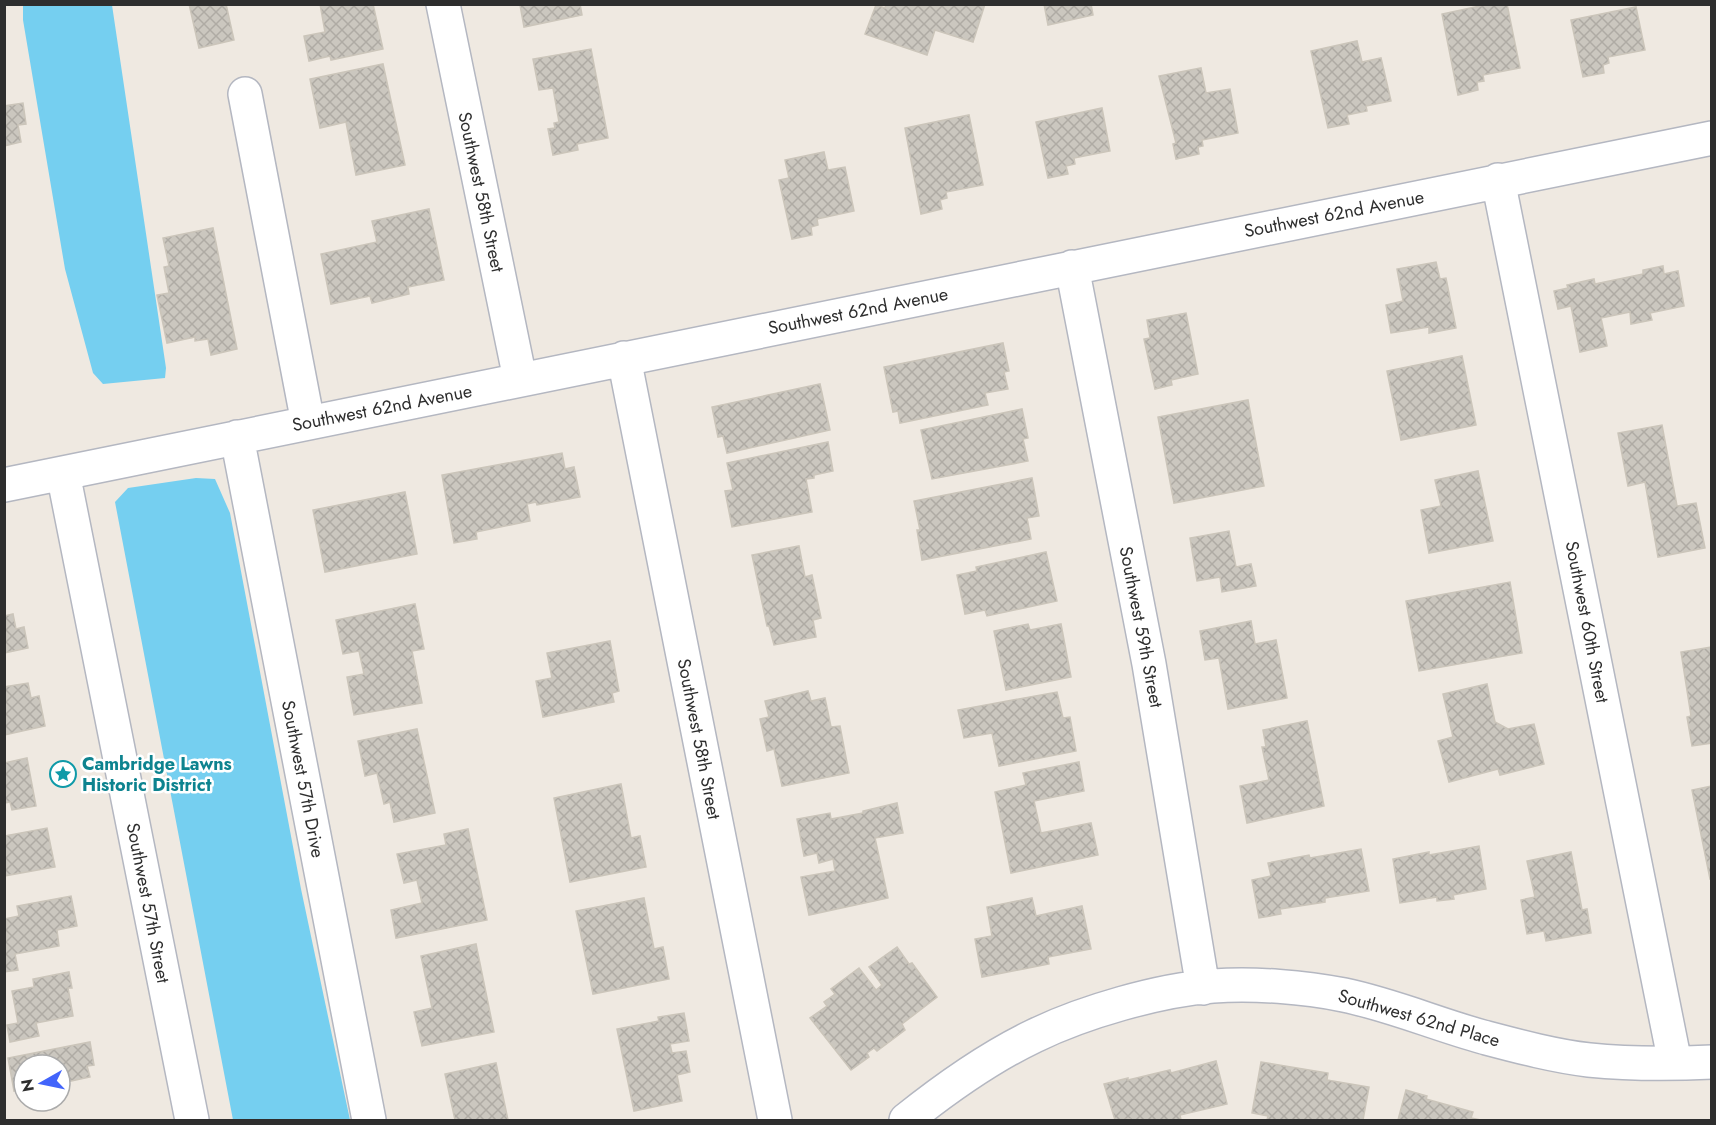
<svg xmlns="http://www.w3.org/2000/svg" width="1716" height="1125" font-family="Jost,sans-serif">
  <style>
    .water { fill: #75cff0 }
    .building { fill: url(#building-cross-hatch); stroke: #cbc5ba; stroke-width: 1.5 }
    .lines { fill: none; stroke-linecap: round; stroke-linejoin: round }
    .minor-casing { stroke: #b4b7c1; stroke-width: 36 }
    .minor { stroke: #fff; stroke-width: 33 }
    .labels { text-anchor: middle; dominant-baseline: central; stroke-width: 5; stroke-linejoin: round; paint-order: stroke }
    .street-label { font-size: 18px; fill: #2e2e2e; stroke: #fff }
    .culture-label { font-size: 18px; font-weight: bold; fill: #0d838f; stroke: #fff; text-anchor: start }
  </style>
  <defs>
    <pattern id="building-cross-hatch" width="8" height="8" patternUnits="userSpaceOnUse" patternTransform="scale(1.5)"><rect width="8" height="8" fill="#cbc7bf"/><path d="M0 0l8 8M0 8l8-8" fill="none" stroke="#afaba4"/></pattern>
  </defs>
  <rect width="100%" height="100%" fill="#efe9e1"/>
  <path class="water" d="M23,5H112L166,368L165,378L103,384L93,373L65,269L23,20Z
    M196,478L215,479L230,513L301,889L350,1120H233L115,502L128,488Z"/>
  <path class="building" d="M189,4H226L234,40L199,48Z
    M320,4H373L383,49L331,60L330,56L309,61L304,36L325,32Z
    M580,4L582,15L524,27L520,5Z
    M886,4H985L973,42L935,30L927,55L865,34L876,5L885,8Z
    M1044,4H1091L1093,15L1048,25Z
    M1489,4H1507L1520,68L1483,75L1484,81L1477,82L1478,90L1458,95L1442,14Z
    M1636,7L1645,50L1608,57L1609,63L1603,65L1604,73L1583,77L1571,20Z
    M1357,41L1362,62L1381,58L1391,101L1366,106L1367,111L1347,115L1349,124L1328,128L1311,51Z
    M591,49L608,138L577,144L578,150L553,155L548,129L555,128L554,123L559,122L553,88L539,90L533,59Z
    M383,64L405,165L356,175L346,122L320,128L310,79Z
    M1201,68L1206,93L1230,89L1238,133L1202,140L1203,146L1198,147L1199,154L1176,159L1173,144L1176,143L1159,76Z
    M23,103L26,124L18,125L21,142L4,146V106Z
    M1102,108L1110,151L1074,158L1075,164L1066,166L1068,174L1048,178L1036,122Z
    M969,115L983,185L946,192L947,198L940,200L942,209L921,214L905,128Z
    M824,152L828,170L845,167L854,211L817,219L818,225L811,227L812,235L792,239L779,180L789,178L785,160Z
    M429,209L444,280L408,287L409,294L372,303L370,296L331,304L321,254L377,242L372,221Z
    M213,228L237,349L211,355L208,339L195,341V337L167,343L157,295L169,293L164,267L169,266L163,238Z
    M1436,262L1440,279L1446,278L1456,328L1429,333V327L1391,333L1386,305L1403,301L1397,269Z
    M1663,266L1664,274L1678,271L1684,306L1650,313L1652,320L1631,324L1630,312L1601,318L1607,346L1580,352L1571,306L1558,309L1554,291L1568,288L1567,285L1594,279L1595,284L1643,274V270Z
    M1186,313L1198,374L1171,380L1172,385L1155,389L1144,339L1150,338L1147,320Z
    M1003,343L1009,371L1004,372L1008,389L985,393L988,405L900,423L898,411L893,412L884,367Z
    M1462,356L1476,425L1401,440L1387,371Z
    M820,384L830,430L727,453L723,436L718,437L712,407Z
    M1248,400L1264,486L1174,503L1158,417Z
    M1022,409L1028,438L1023,439L1028,461L932,479L921,430Z
    M1662,425L1677,506L1696,503L1705,548L1658,557L1645,482L1628,486L1618,433Z
    M828,442L833,471L814,475V478L806,479L812,512L732,527L725,491L733,490L727,463Z
    M562,453L565,469L574,467L580,497L537,505L536,502L527,504L530,521L476,532L477,539L454,543L442,475Z
    M1478,471L1493,541L1429,553L1421,510L1441,506L1435,480Z
    M1032,478L1039,516L1027,518L1031,539L922,560L917,530H920L914,501Z
    M405,492L417,554L325,572L313,510Z
    M1229,531L1236,567L1251,564L1256,586L1222,592L1220,577L1197,581L1190,538Z
    M799,546L805,577L812,575L821,618L813,620L816,637L774,645L769,626H767L752,555Z
    M1046,552L1057,601L987,616L985,610L965,614L957,575L977,571L976,567Z
    M1510,582L1522,653L1419,671L1406,601Z
    M415,604L424,649L412,651L422,703L354,715L347,677L364,674L359,651L343,654L336,620Z
    M13,614L16,629L24,627L28,648L4,653V616Z
    M1251,621L1255,644L1276,640L1287,698L1228,709L1219,658L1205,660L1200,631Z
    M1028,624L1030,630L1061,624L1071,677L1006,690L994,631Z
    M610,641L619,691L612,693L614,702L543,717L536,681L552,678L547,653Z
    M1712,647V743L1692,746L1687,717L1691,716L1681,652Z
    M28,683L31,698L39,696L45,726L4,735V687Z
    M1487,684L1495,722L1508,729L1534,724L1544,764L1500,775L1498,769L1449,782L1438,741L1453,737L1443,694Z
    M808,691L811,701L825,698L831,727L840,726L849,773L782,786L774,749L767,751L760,719L769,717L765,701Z
    M1057,692L1063,718L1070,717L1076,751L999,766L992,733L964,738L958,710Z
    M1307,721L1324,806L1247,823L1240,786L1269,780L1262,747H1266L1263,730Z
    M417,729L435,813L394,822L390,802L384,804L377,773L365,776L358,741Z
    M27,758L36,806L12,810L10,802L4,803V763Z
    M1079,762L1084,791L1034,801L1041,833L1091,823L1098,855L1011,873L995,792L1026,785L1023,773Z
    M621,784L631,838L640,836L646,867L570,882L554,798Z
    M1712,786V878L1710,879L1692,790Z
    M897,803L903,833L875,838L888,898L809,915L801,877L835,871L833,859L819,863L817,853L804,856L797,819L830,813L831,819L863,813V811Z
    M47,828L55,867L4,876V836Z
    M468,829L487,920L396,938L391,910L422,903L417,880L404,883L397,854L446,845L444,834Z
    M1479,846L1486,889L1453,895L1454,899L1437,901V897L1400,903L1393,859L1429,852V855Z
    M1361,849L1369,891L1325,898V902L1280,909L1281,914L1259,918L1252,880L1271,876L1268,863L1309,855L1310,858Z
    M1571,852L1582,910L1587,909L1591,933L1546,941L1544,931L1527,934L1521,900L1535,897L1527,861Z
    M71,896L77,926L57,930L59,946L15,954L18,970L4,972V919L19,916L17,906Z
    M644,898L654,949L663,947L669,979L593,994L576,911Z
    M1032,898L1036,916L1082,906L1091,949L1048,957L1049,964L982,977L975,939L992,936L987,907Z
    M476,944L494,1032L422,1046L414,1012L432,1008L421,956Z
    M897,947L909,964L912,963L937,997L902,1024L905,1030L877,1051L874,1048L867,1053L869,1057L851,1070L810,1018L827,1006L824,1002L835,994L831,989L859,968L876,990L882,985L869,967Z
    M69,972L72,988H68L73,1016L36,1023L39,1036L10,1042L7,1025L18,1023L12,991L34,987L33,979Z
    M684,1013L689,1041L670,1044L672,1053L686,1051L690,1072L677,1075L682,1101L634,1111L617,1029L659,1021L658,1017Z
    M90,1042L94,1065L87,1066L90,1077L62,1083L65,1097L60,1098V1065H24V1089L14,1091L8,1058Z
    M1216,1061L1227,1104L1180,1115L1181,1120H1130V1119L1115,1120L1104,1084L1128,1078V1080L1170,1070L1171,1073Z
    M1261,1062L1328,1073L1327,1080L1369,1087L1363,1120H1267L1268,1116L1252,1113Z
    M496,1063L508,1120H455L445,1074Z
    M1406,1090L1427,1096L1426,1099L1473,1112L1471,1118L1481,1120H1398Z"/>
  <g class="lines">
    <defs>
      <path id="minor" d="M443,4L520,379
        M245,94L308,423
        M1498,180L1675,1063
        M1072,267L1149,664L1203,988
        M624,358L775,1120
        M237,437L369,1120
        M63,473L192,1120
        M4,485L1712,138
        M906,1120C946,1088 988,1058 1034,1036C1083,1012 1159,990 1213,986C1254,983 1304,987 1344,995C1392,1005 1436,1024 1483,1037C1517,1046 1554,1056 1589,1060C1629,1064 1671,1064 1712,1062"/>
    </defs>
    <use href="#minor" class="minor-casing"/>
    <use href="#minor" class="minor"/>
  </g>
  <defs>
    <symbol id="sight-ring" viewBox="-11 -11 22 22"><circle r="9.5" fill="#fff" stroke="#0f9aa8" stroke-width="1.5"/><path d="M0-6L1.8-2.2L6-1.7L2.9 1.2L3.7 5.4L0 3.3L-3.7 5.4L-2.9 1.2L-6-1.7L-1.8-2.2Z" fill="#0f9aa8"/></symbol>
  </defs>
  <g fill-rule="evenodd">
    <use href="#sight-ring" x="48" y="759" width="30" height="30"/>
  </g>
  <g class="labels">
    <g class="street-label">
      <text transform="translate(481 192) rotate(78)">Southwest 58th Street</text>
      <text transform="translate(1334 214) rotate(-11)">Southwest 62nd Avenue</text>
      <text transform="translate(858 311) rotate(-11)">Southwest 62nd Avenue</text>
      <text transform="translate(382 408) rotate(-11)">Southwest 62nd Avenue</text>
      <text transform="translate(1587 622) rotate(79)">Southwest 60th Street</text>
      <text transform="translate(1141 627) rotate(79)">Southwest 59th Street</text>
      <text transform="translate(699 739) rotate(79)">Southwest 58th Street</text>
      <text transform="translate(303 779) rotate(79)">Southwest 57th Drive</text>
      <text transform="translate(148 903) rotate(79)">Southwest 57th Street</text>
      <text transform="translate(1419 1018) rotate(16)">Southwest 62nd Place</text>
    </g>
    <g class="culture-label">
      <text x="82" y="764">Cambridge Lawns<tspan x="82" dy="21">Historic District</tspan></text>
    </g>
  </g>
  <rect width="1716" height="1125" fill="none" stroke="#2e2e2e" stroke-width="12"/>
  <g transform="translate(42 1083) rotate(261)"><circle r="28" fill="#ffffff" stroke="#ababab" stroke-width="1.5"/>
  <path d="M0-4.5L10 22L0 15L-10 22Z" fill="#4264fb"/>
  <text y="-9" font-size="16" font-weight="bold" text-anchor="middle" fill="#2e2e2e">N</text>
  </g>
</svg>
